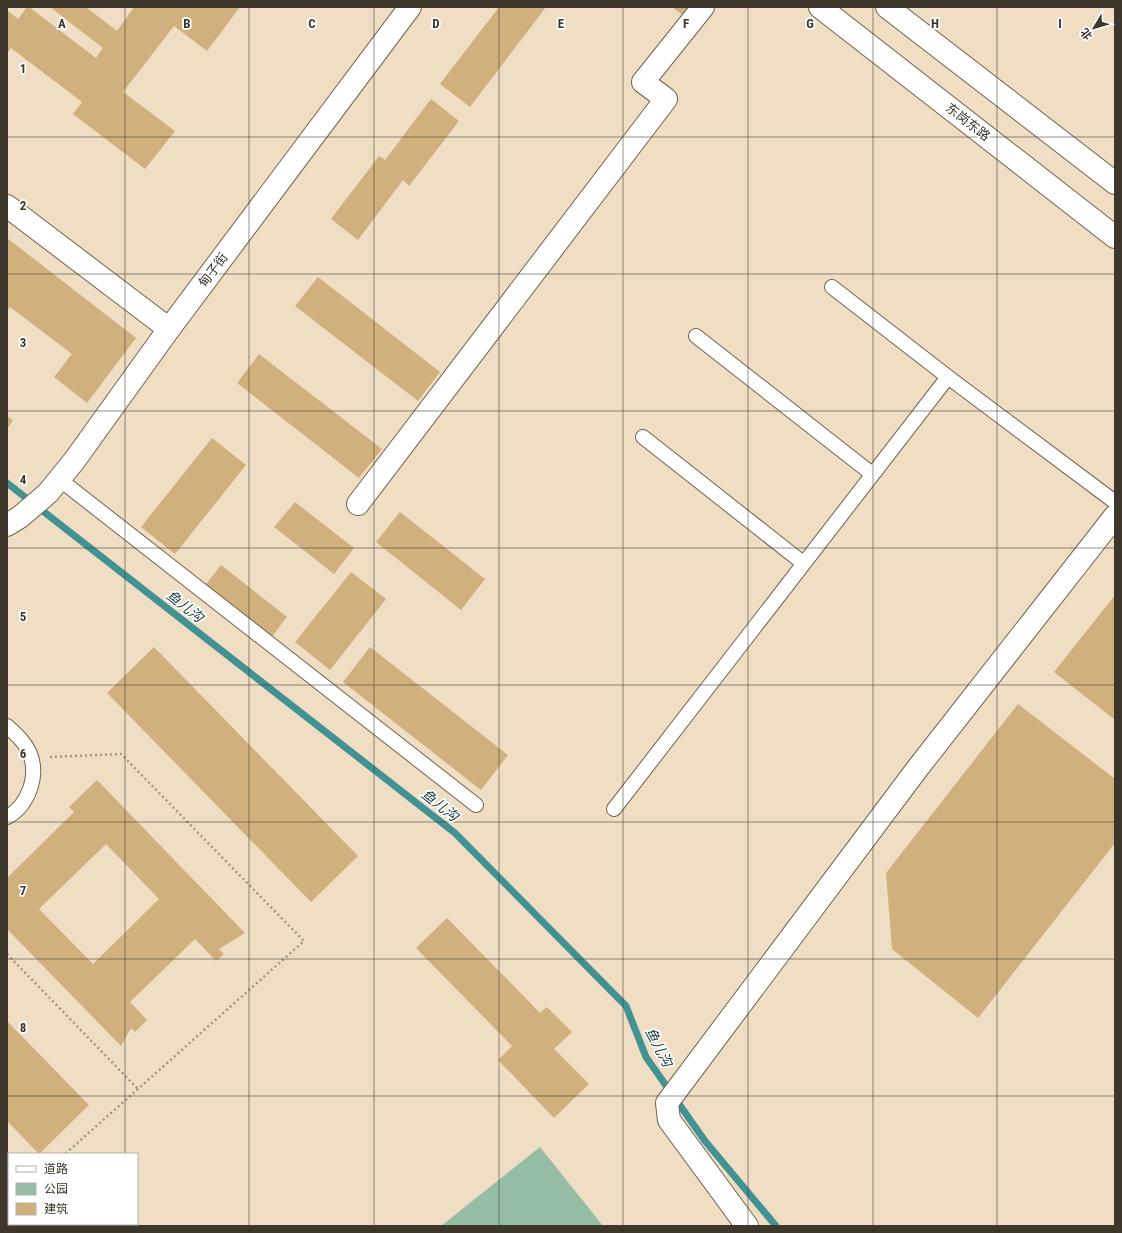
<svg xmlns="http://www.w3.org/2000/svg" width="1122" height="1233" font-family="'Roboto Condensed','Noto Sans SC',sans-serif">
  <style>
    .green { fill: #96bea7 }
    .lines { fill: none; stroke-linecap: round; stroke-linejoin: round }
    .stream { stroke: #429193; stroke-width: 7 }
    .building { fill: #d0b17d; fill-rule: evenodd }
    .lane-casing { stroke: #71634c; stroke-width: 16 }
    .street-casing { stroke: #71634c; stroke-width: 24 }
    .primary-casing { stroke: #71634c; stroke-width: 24 }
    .path { stroke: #a29682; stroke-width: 2.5; stroke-dasharray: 2 3; stroke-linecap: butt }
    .lane { stroke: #fff; stroke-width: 14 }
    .street { stroke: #fff; stroke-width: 22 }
    .primary { stroke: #fff; stroke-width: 22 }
    .grid { fill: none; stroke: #3c362b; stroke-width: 1; stroke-opacity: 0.55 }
    .labels { text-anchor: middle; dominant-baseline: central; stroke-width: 3.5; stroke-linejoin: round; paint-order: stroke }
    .street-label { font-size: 13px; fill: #3c362b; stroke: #fff }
    .water-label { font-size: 14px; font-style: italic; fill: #123839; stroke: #fff }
    .grid-label { font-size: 13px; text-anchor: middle; font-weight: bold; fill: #3c362b; stroke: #fff; stroke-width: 3.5; stroke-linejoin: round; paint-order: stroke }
  </style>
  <rect width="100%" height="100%" fill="#efdec4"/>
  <path class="green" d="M540,1147L603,1226H441Z"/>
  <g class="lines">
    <path class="stream" d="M7,483L455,833L626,1006L646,1057L705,1141L776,1226"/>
  </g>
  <path class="building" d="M27,7H29L96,58L103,48L50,7H86L117,31L134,7H240L207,51L174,26L123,92L175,131L145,169L73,114L82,102L11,48L7,54V10L18,19Z
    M499,7H546L470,107L440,84Z
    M672,7H692L685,17Z
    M431,99L459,121L409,186L403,180L358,240L331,219L379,156L385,160Z
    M7,238L136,338L87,403L54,377L72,354L10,307L7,311Z
    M318,277L440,372L418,401L295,306Z
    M259,354L382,449L359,478L237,383Z
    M7,416L13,420L7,429Z
    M212,438L246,465L175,554L141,527Z
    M295,502L354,548L334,574L274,527Z
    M400,512L485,579L461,610L376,542Z
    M221,565L287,617L270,639L204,587Z
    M351,572L386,599L330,670L295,642Z
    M1115,595V720L1054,672Z
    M154,647L358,856L311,902L107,693Z
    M370,647L508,755L481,790L343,682Z
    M1018,704L1115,779V843L978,1018L892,949L886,873Z
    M97,780L245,933L219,949L224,954L216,961L195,939L130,1002L147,1020L135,1032L131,1028L121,1046L7,929V876L8,877L74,812L69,807ZM106,844L159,899L93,964L39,909Z
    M447,918L540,1013L547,1007L572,1032L554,1049L589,1084L554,1118L498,1060L512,1046L416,948Z
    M7,1021L89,1105L39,1154L7,1121Z"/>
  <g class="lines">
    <defs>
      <path id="lane" d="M832,287L948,377L1115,502
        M696,336L872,474
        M643,437L803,563
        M59,479L476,805
        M7,726C17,735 27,744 31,757C38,778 27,807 7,817
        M614,809L948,377"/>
      <path id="street" d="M7,206L169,329
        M358,504L666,99L643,82L703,7
        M7,525L20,517L48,493L74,461L169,329L410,7
        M747,1226L669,1120L667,1103L917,769L1115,516"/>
      <path id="primary" d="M820,7L1115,237
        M887,7L1115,183"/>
    </defs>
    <use href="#lane" class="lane-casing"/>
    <use href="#street" class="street-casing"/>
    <use href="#primary" class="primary-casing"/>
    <path class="path" d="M50,757L121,754L304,941L65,1154
      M7,954L138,1089
      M7,1192L9,1194
      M33,1224L35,1226"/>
    <use href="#lane" class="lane"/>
    <use href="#street" class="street"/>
    <use href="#primary" class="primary"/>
  </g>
  <path class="grid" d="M125,7V1154M249,7V1226M374,7V1226M499,7V1226M623,7V1226M748,7V1226M873,7V1226M997,7V1226M7,137H1115M7,274H1115M7,411H1115M7,548H1115M7,685H1115M7,822H1115M7,959H1115M7,1096H1115M125,1224V1226"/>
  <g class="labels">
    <g class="street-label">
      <text transform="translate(968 122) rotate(38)">东岗东路</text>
      <text transform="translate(213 270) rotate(-53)">甸子街</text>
    </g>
    <g class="water-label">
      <text transform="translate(185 606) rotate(38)">鱼儿沟</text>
      <text transform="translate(440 805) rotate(38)">鱼儿沟</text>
      <text transform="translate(659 1047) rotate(62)">鱼儿沟</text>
    </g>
  </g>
  <g class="grid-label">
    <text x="62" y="28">A</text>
    <text x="187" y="28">B</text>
    <text x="312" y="28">C</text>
    <text x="436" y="28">D</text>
    <text x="561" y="28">E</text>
    <text x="686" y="28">F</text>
    <text x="810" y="28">G</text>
    <text x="935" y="28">H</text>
    <text x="1060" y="28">I</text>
    <text x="23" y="73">1</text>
    <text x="23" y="210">2</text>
    <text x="23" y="347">3</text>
    <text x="23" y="484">4</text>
    <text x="23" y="621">5</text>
    <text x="23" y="758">6</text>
    <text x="23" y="895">7</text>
    <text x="23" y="1032">8</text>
  </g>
  <rect width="1122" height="1233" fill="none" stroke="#3c362b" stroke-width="16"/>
  <rect x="8" y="1153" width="130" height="72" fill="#ffffff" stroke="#b1afaa"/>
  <rect x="16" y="1166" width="20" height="6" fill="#ffffff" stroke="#b1afaa"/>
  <text x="44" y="1173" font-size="12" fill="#3c362b">道路</text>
  <rect x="16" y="1183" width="20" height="12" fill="#96bea7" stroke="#b1afaa"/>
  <text x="44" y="1193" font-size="12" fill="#3c362b">公园</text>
  <rect x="16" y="1203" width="20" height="12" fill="#d0b17d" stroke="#b1afaa"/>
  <text x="44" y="1213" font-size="12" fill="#3c362b">建筑</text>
  <g transform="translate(1094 28) rotate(232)" stroke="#ffffff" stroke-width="3" paint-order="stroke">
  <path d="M0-3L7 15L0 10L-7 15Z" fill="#3c362b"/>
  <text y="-6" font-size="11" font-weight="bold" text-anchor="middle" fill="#3c362b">北</text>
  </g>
</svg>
